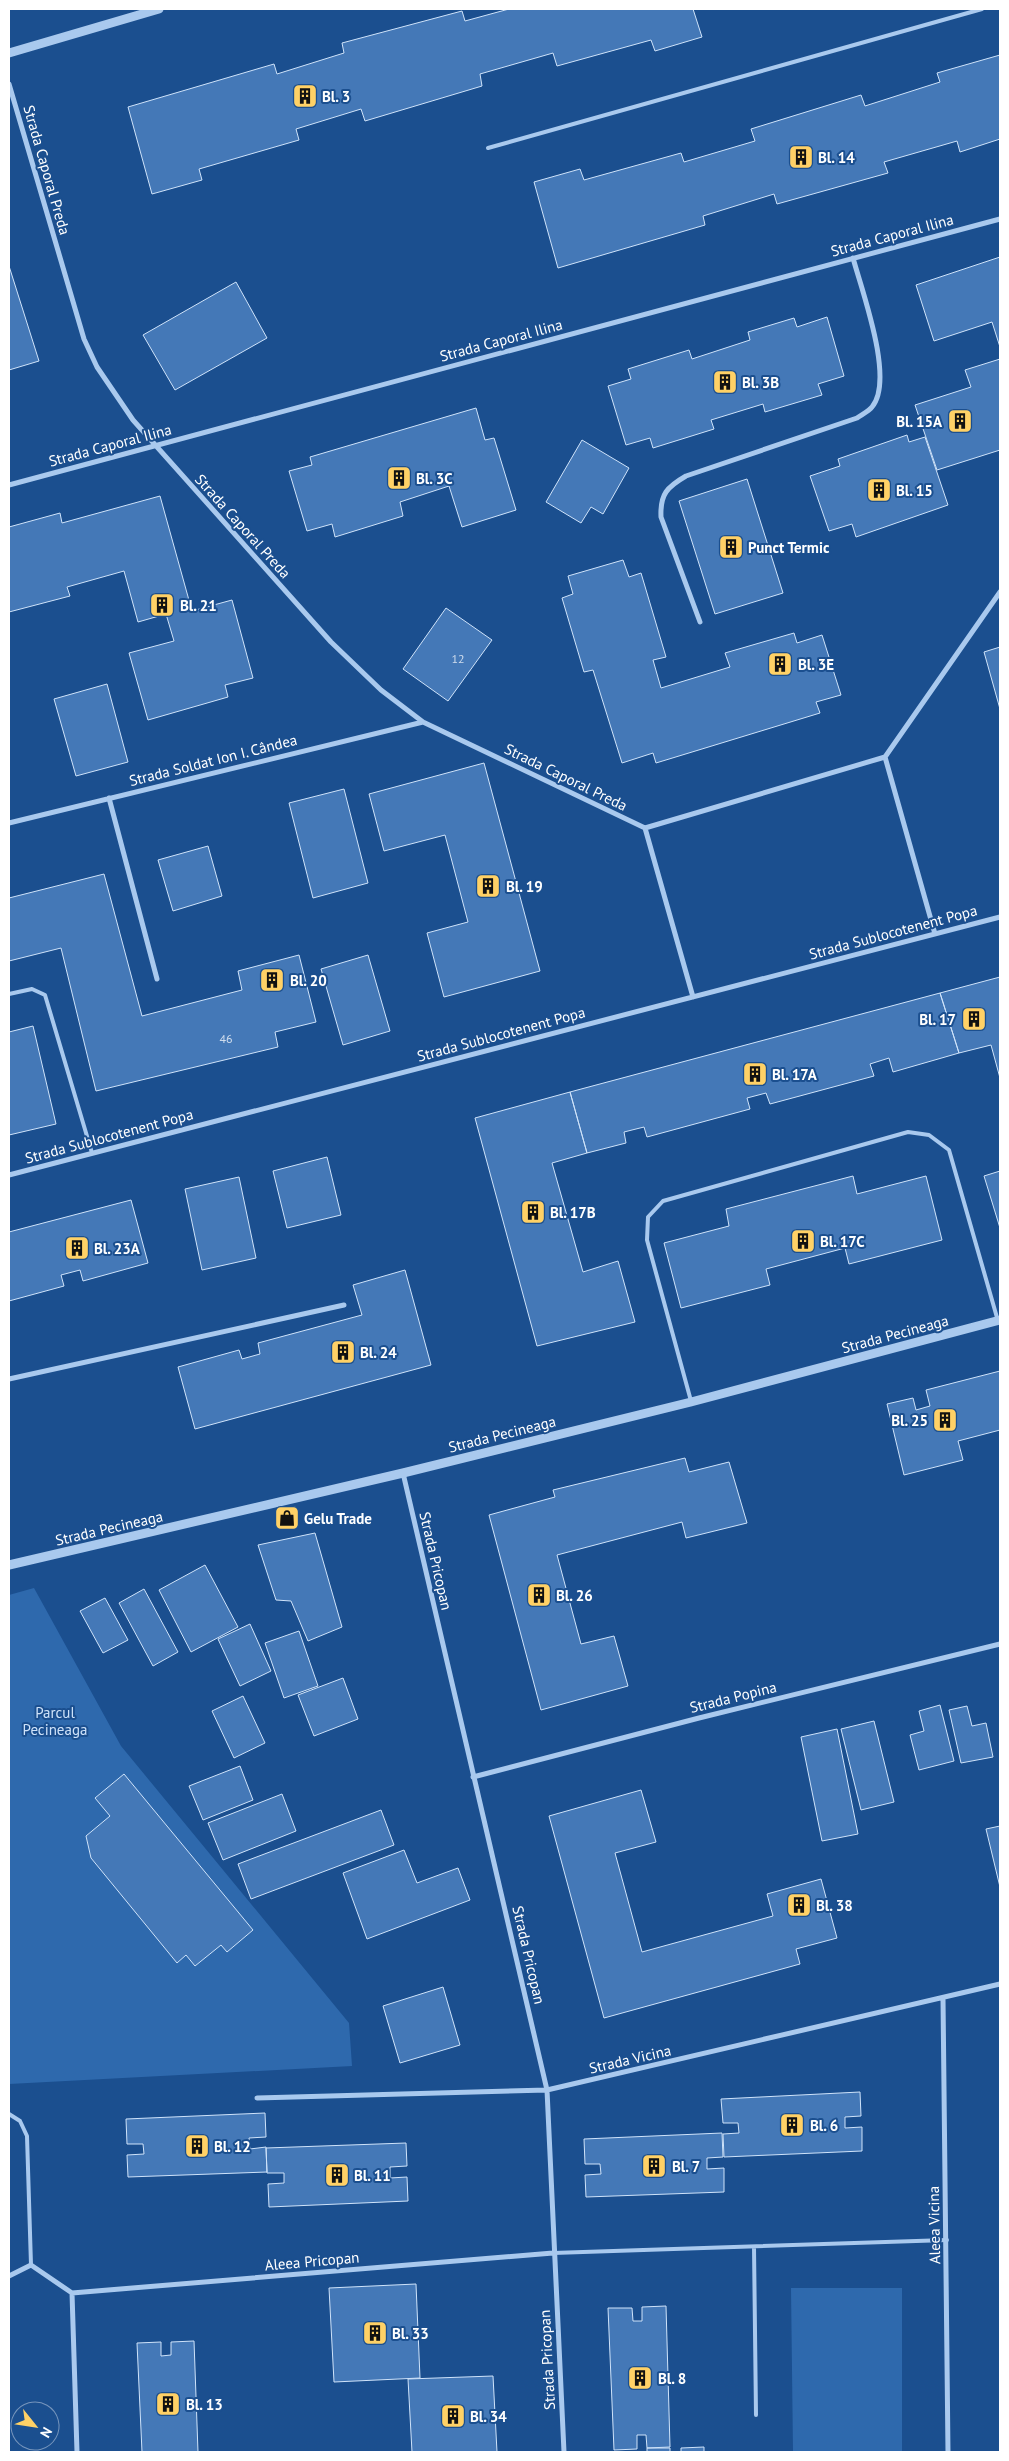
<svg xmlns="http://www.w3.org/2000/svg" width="1009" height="2461" font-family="'PT Sans',sans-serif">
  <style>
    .green { fill: #2e69ad }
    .building { fill: #4478b7; stroke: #cfe3fa }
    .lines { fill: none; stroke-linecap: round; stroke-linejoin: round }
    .service { stroke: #a9c9ee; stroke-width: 4 }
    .minor { stroke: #a9c9ee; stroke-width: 5 }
    .tertiary { stroke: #a9c9ee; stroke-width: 9 }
    .labels { text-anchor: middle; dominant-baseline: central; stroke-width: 4; stroke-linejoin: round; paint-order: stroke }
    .number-label { font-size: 12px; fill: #d0dded }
    .poi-label { font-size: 15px; font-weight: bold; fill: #fff; stroke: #1b4f8f; text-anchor: start }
    .street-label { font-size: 15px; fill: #fff; stroke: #1b4f8f }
    .park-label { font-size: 15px; fill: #cfe3fa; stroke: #1b4f8f }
  </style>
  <rect width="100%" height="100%" fill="#1b4f8f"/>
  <path class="green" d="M34,1588L121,1746L349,2023L352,2066L9,2084V1595Z
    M791,2288H902V2452H793Z"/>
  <path class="building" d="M509,9H693L702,37L655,51L651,40L557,66L553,53L480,74L482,86L365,121L361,109L296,129L299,140L199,169L202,180L152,194L128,107L274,64L277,74L344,53L342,43L462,11L465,21Z
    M1000,55V139L960,152L957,141L884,162L888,173L777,204L774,194L703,216L705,225L558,268L534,182L580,169L584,180L681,153L684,162L755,141L751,129L861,95L865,106L940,82L937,73Z
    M1000,257V347L992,322L934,341L916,285Z
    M9,266L39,361L9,370Z
    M236,282L267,338L175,390L143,335Z
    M827,317L844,376L818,384L822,395L765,412L763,404L711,420L714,429L653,448L650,438L626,445L608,386L631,379L628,369L689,350L692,359L750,340L748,332L794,318L797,327Z
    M1000,359V450L937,470L915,405L971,387L965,370Z
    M476,408L485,440L494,438L516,510L462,527L449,486L400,502L403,516L335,537L332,524L307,531L289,471L312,465L310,457Z
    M907,435L909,442L925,437L948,505L856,537L852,524L829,531L810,476L840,466L838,459Z
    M582,440L629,468L603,514L591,507L581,523L546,502Z
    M747,479L783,593L715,614L679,501Z
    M160,496L192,611L232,600L253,678L225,685L228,697L148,720L129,653L174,641L166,614L138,622L124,571L67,587L70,596L9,612V527L60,513L62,523Z
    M623,560L629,577L641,573L666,657L653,660L661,688L730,667L725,653L794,633L797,643L822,635L841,695L816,702L820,713L656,763L653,753L622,763L593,670L584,672L562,598L573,594L568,576Z
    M446,608L492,640L448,701L403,669Z
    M1000,647V709L984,652Z
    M107,684L128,762L76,776L54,699Z
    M484,763L540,971L444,997L427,933L468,922L445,835L384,851L369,794Z
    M344,789L368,883L313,898L289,803Z
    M208,846L222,896L173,911L158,860Z
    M104,874L142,1016L242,990L238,971L299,955L316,1022L275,1032L278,1047L96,1091L61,948L9,961V898Z
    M368,955L390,1031L343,1045L321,969Z
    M1000,977V1078L991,1045L959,1053L940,993Z
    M940,993L959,1053L893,1072L889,1058L870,1064L874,1076L770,1104L766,1093L747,1098L750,1109L647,1137L644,1127L624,1132L626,1143L587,1153L570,1092Z
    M33,1026L56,1124L9,1135V1032Z
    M570,1092L587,1153L552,1163L583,1272L618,1261L635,1322L537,1346L475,1118Z
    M327,1157L341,1215L287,1228L273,1171Z
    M1000,1171V1228L984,1176Z
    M853,1176L857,1194L926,1176L942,1240L849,1264L845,1248L766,1269L770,1285L681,1308L664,1243L729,1226L726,1209Z
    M239,1177L256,1258L202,1270L185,1189Z
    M131,1200L148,1263L83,1281L80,1270L61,1275L64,1286L9,1301V1232Z
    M405,1270L431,1365L195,1429L178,1367L239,1350L242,1359L260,1354L258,1343L362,1315L353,1285Z
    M1000,1371V1430L958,1441L963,1460L904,1475L887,1404L913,1398L916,1410L930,1406L926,1390Z
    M685,1458L689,1472L729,1462L747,1523L686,1538L682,1522L557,1555L581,1644L614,1636L628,1686L541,1710L489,1515L555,1497L553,1490Z
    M315,1533L342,1627L308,1641L291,1601L276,1600L258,1545Z
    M205,1565L238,1627L191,1652L159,1590Z
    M144,1589L178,1652L153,1666L119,1603Z
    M105,1598L128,1640L103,1653L80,1611Z
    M250,1624L271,1671L240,1686L218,1639Z
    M299,1631L318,1686L284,1698L265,1643Z
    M343,1678L358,1719L314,1736L298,1695Z
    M243,1696L265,1743L234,1758L212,1711Z
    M940,1705L954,1761L919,1770L910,1735L924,1731L919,1711Z
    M967,1706L972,1726L986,1723L993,1757L961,1763L949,1710Z
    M874,1721L894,1802L861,1810L841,1729Z
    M837,1729L858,1834L822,1841L801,1737Z
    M240,1766L253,1800L203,1820L189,1786Z
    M124,1774L253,1930L227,1952L221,1945L195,1966L186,1955L177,1963L91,1858L86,1836L110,1816L95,1798Z
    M641,1790L656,1842L615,1853L642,1952L773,1916L767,1894L821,1879L837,1938L796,1949L800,1964L604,2018L549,1816Z
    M282,1794L296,1831L223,1860L208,1823Z
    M381,1810L394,1845L251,1899L238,1864Z
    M1000,1826V1887L986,1829Z
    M404,1850L417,1883L458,1868L470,1900L367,1939L343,1873Z
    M443,1987L460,2045L400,2063L383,2006Z
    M860,2092L861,2116L845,2117V2128L862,2127V2151L724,2157L723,2134L739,2133L738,2123H723L721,2099Z
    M265,2113L266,2137L249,2138L250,2149L266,2147L267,2172L128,2177L127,2155L144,2154L143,2144H127L126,2119Z
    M722,2133L723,2157L707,2158V2169L724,2168V2192L586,2197L585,2175L601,2174L600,2164H585L584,2139Z
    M406,2143L407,2166L390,2167V2178L407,2177L408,2201L269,2207L268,2184L284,2183V2173H267L266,2148Z
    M416,2284L420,2378L334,2382L329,2288Z
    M666,2306L670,2447L647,2448L646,2435H637V2449L614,2450L608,2308H632L633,2321H642V2307Z
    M194,2341L198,2452H142L137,2343L161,2342V2356L171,2355V2342Z
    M493,2376L497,2452H412L408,2379Z
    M704,2447V2452H681V2448Z
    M647,2448H670V2452H647Z"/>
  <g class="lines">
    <path class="service" d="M488,148L982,9
      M9,994L32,989L45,995L92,1153
      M691,1401L647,1240L648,1217L663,1201L908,1132L929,1135L949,1150L998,1321
      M9,2114L20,2121L27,2136L31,2265
      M754,2247L756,2415
      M553,2253L947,2240"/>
    <path class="minor" d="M9,84L84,339L97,367L133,420L331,642L381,690L423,722L645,828L693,997
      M9,485L1000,219
      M700,622L661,517C660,494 667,487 686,476L857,418C861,415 869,411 872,407C895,380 862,291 853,258
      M885,757L1000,592
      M885,757L935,934
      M109,798L157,979
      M9,823L423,722
      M645,828L885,757
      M9,1175L1000,917
      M9,1379L344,1305
      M403,1473L547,2090L564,2452
      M473,1777L699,1718L1000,1644
      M943,1998L948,2452
      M257,2098L547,2090L1000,1984
      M9,2276L31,2265L72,2293L553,2253
      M72,2293L77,2452"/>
    <path class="tertiary" d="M9,53L159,9
      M9,1565L403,1473L691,1402L1000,1320"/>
  </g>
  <defs>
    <symbol id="building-square" viewBox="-11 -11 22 22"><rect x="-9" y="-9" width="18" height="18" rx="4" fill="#ffd166" stroke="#1b4f8f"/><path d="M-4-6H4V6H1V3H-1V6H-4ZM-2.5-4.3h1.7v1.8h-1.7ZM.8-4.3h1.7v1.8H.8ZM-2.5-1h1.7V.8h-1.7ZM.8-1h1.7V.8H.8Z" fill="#111"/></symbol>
    <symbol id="shop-square" viewBox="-11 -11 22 22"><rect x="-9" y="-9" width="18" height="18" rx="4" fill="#ffd166" stroke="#1b4f8f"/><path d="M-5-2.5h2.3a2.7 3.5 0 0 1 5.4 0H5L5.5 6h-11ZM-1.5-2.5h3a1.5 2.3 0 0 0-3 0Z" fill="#111"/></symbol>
  </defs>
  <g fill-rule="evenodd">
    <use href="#building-square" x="291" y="82" width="28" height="28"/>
    <use href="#building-square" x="787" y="143" width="28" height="28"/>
    <use href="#building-square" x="711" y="368" width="28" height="28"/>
    <use href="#building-square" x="946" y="407" width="28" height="28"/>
    <use href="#building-square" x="385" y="464" width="28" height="28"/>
    <use href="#building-square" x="865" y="476" width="28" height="28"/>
    <use href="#building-square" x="717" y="533" width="28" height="28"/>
    <use href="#building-square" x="148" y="591" width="28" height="28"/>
    <use href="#building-square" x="766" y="650" width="28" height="28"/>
    <use href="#building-square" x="474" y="872" width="28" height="28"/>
    <use href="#building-square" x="258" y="966" width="28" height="28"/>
    <use href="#building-square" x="960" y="1005" width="28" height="28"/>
    <use href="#building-square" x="741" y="1060" width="28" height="28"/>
    <use href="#building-square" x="519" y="1198" width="28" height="28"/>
    <use href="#building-square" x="789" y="1227" width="28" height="28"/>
    <use href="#building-square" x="63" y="1234" width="28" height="28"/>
    <use href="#building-square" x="329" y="1338" width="28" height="28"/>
    <use href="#building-square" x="931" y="1406" width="28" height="28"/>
    <use href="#shop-square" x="273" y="1504" width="28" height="28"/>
    <use href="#building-square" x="525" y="1581" width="28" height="28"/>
    <use href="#building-square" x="785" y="1891" width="28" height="28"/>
    <use href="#building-square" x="778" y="2111" width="28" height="28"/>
    <use href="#building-square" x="183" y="2132" width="28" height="28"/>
    <use href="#building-square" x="640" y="2152" width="28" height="28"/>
    <use href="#building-square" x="323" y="2161" width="28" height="28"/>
    <use href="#building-square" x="361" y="2319" width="28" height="28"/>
    <use href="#building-square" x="626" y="2364" width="28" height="28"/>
    <use href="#building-square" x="154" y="2390" width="28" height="28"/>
    <use href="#building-square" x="439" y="2402" width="28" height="28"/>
  </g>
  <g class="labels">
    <g class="number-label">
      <text x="458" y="658">12</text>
      <text x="226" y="1038">46</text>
    </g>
    <g class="poi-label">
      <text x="322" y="96">Bl. 3</text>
      <text x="818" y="157">Bl. 14</text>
      <text x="742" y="382">Bl. 3B</text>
      <text x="942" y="421" text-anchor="end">Bl. 15A</text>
      <text x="416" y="478">Bl. 3C</text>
      <text x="896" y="490">Bl. 15</text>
      <text x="748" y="547">Punct Termic</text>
      <text x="180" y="605">Bl. 21</text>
      <text x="798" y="664">Bl. 3E</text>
      <text x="506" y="886">Bl. 19</text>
      <text x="290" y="980">Bl. 20</text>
      <text x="956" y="1019" text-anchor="end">Bl. 17</text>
      <text x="772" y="1074">Bl. 17A</text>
      <text x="550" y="1212">Bl. 17B</text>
      <text x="820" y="1241">Bl. 17C</text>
      <text x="94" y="1248">Bl. 23A</text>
      <text x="360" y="1352">Bl. 24</text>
      <text x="928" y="1420" text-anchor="end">Bl. 25</text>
      <text x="304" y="1518">Gelu Trade</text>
      <text x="556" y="1595">Bl. 26</text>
      <text x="816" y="1905">Bl. 38</text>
      <text x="810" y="2125">Bl. 6</text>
      <text x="214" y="2146">Bl. 12</text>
      <text x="672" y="2166">Bl. 7</text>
      <text x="354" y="2175">Bl. 11</text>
      <text x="392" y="2333">Bl. 33</text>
      <text x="658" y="2378">Bl. 8</text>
      <text x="186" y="2404">Bl. 13</text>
      <text x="470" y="2416">Bl. 34</text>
    </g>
    <g class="street-label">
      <text transform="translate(47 170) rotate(74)">Strada Caporal Preda</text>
      <text transform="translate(892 235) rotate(-15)">Strada Caporal Ilina</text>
      <text transform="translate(501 340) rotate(-15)">Strada Caporal Ilina</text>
      <text transform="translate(110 445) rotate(-15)">Strada Caporal Ilina</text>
      <text transform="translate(243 526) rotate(48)">Strada Caporal Preda</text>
      <text transform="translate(213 760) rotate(-14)">Strada Soldat Ion I. Cândea</text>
      <text transform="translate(566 777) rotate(26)">Strada Caporal Preda</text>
      <text transform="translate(893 932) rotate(-15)">Strada Sublocotenent Popa</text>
      <text transform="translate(501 1034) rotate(-15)">Strada Sublocotenent Popa</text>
      <text transform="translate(109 1136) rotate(-15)">Strada Sublocotenent Popa</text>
      <text transform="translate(895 1334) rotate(-15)">Strada Pecineaga</text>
      <text transform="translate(502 1434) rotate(-14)">Strada Pecineaga</text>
      <text transform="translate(109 1528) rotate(-13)">Strada Pecineaga</text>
      <text transform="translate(436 1561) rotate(77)">Strada Pricopan</text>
      <text transform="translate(733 1697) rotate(-14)">Strada Popina</text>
      <text transform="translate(529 1955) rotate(77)">Strada Pricopan</text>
      <text transform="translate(630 2059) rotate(-13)">Strada Vicina</text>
      <text transform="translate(934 2225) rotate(-91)">Aleea Vicina</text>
      <text transform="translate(312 2261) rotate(-5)">Aleea Pricopan</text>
      <text transform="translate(547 2360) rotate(-93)">Strada Pricopan</text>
    </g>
    <g class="park-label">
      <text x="55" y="1712">Parcul<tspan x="55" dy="17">Pecineaga</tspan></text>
    </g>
  </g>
  <rect width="1009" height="2461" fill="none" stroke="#ffffff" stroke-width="20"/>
  <g transform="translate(35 2426) rotate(120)"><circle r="24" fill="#1b4f8f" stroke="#7695bc"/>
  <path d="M0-4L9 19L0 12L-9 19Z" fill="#ffd166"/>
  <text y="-8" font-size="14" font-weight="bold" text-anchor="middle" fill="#ffffff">N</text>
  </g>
</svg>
